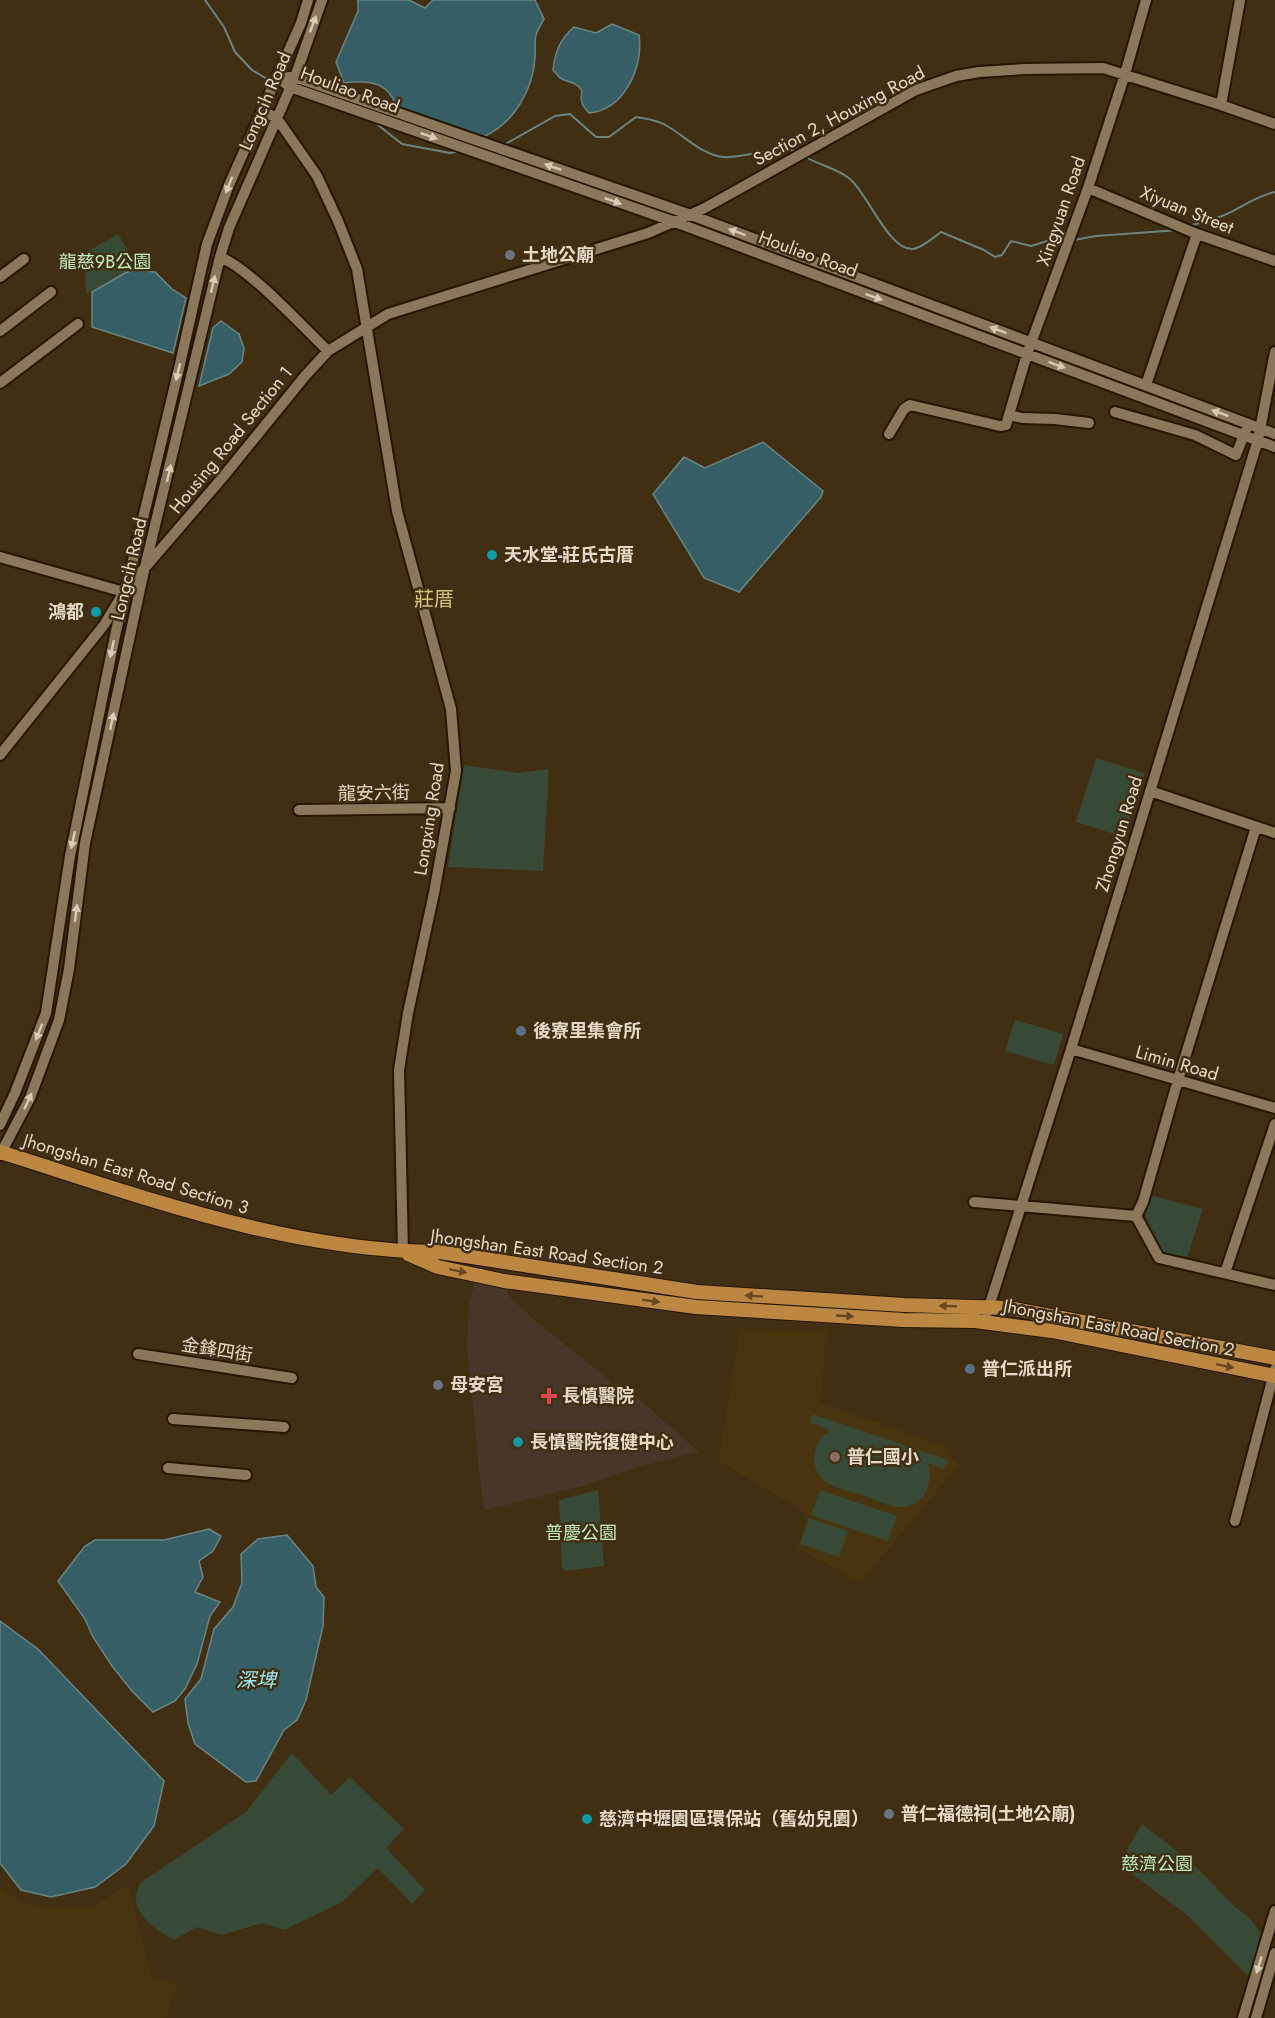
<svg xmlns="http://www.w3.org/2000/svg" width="1275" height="2018" font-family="Jost,'Noto Sans TC',sans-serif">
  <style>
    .built { fill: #48340f }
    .medical { fill: #46372a }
    .green { fill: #384a37 }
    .water { fill: #365f65; stroke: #6a8483; stroke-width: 1.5 }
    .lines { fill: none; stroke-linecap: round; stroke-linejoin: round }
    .stream { stroke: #6a8483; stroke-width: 2 }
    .minor-casing { stroke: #261700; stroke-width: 14 }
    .major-casing { stroke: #261700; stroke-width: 16 }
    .minor { stroke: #8b785a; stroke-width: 10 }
    .major { stroke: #bc8841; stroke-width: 14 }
    .oneway { fill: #d8cbb9 }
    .oneway2 { fill: #654a21 }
    .worship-dot { fill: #6b7280; stroke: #402f13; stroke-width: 2 }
    .culture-dot { fill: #0f9aa8; stroke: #402f13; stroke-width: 2 }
    .service-dot { fill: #5c6f8a; stroke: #402f13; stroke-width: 2 }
    .health-dot { fill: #e0444e; stroke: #402f13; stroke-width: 2 }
    .education-dot { fill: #8d6e63; stroke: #402f13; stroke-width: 2 }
    .labels { text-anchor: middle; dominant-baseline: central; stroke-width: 5; stroke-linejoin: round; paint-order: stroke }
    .street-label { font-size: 18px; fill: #e5daca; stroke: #402f13 }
    .poi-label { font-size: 18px; font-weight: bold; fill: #e5daca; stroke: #402f13; text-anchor: start }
    .park-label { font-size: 18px; fill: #c1edbe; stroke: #402f13 }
    .neighbourhood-label { font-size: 20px; fill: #d2c577; stroke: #402f13 }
    .water-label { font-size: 20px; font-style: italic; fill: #99e6f2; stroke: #402f13 }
  </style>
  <rect width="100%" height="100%" fill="#402f13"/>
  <path class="built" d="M740,1329L826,1330L821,1403L946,1447L949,1455L958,1466L861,1582L797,1548L808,1514L719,1461Z
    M128,1885L151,1976L178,1986L165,2018H0V1888L24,1904L90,1908Z"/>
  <path class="medical" d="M475,1282L508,1287L507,1293L512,1299L532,1318L598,1371L628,1398L633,1394L699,1452L641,1466L582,1486L486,1510L483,1507L467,1347L469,1304Z"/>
  <path class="green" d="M118,234L137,266L86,294L85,253Z
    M1096,758L1144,773L1124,837L1076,822Z
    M464,765L519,773L549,769L543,871L448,867Z
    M1015,1020L1063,1034L1054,1065L1005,1051Z
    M1150,1195L1203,1209L1187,1258L1163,1252L1145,1215Z
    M812,1414L948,1460L944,1469L928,1463C934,1483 924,1507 901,1507C889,1507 876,1500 865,1496C853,1492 840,1490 829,1484C807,1470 811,1443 830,1430L810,1423Z
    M598,1490L604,1566L566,1571L562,1567L559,1500Z
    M820,1490L897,1516L888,1541L811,1515Z
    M809,1518L848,1531L839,1557L800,1544Z
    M292,1753L331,1795L350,1777L404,1829L386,1848L425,1890L412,1904L378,1868L342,1902L284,1930L262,1923L222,1935L197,1927L174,1940C152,1928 126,1910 140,1883L246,1812Z
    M1142,1824L1191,1862L1234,1906L1250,1918L1263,1937L1250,1978L1187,1915L1119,1864Z"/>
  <path class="water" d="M358,0H409L425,8L433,0H535L544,19C532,39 536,37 535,58C533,89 514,123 485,136C477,139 466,135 458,137C452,138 446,141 440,143L399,124C397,88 379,78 344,83L336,62L358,11Z
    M612,24L639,35C644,67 624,110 589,113C582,106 580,101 582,91C576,81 569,83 560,78C559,77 554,71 553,70C555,52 560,39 574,27L596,33Z
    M134,270L155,272L172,289L186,298L173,353L92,327V292L125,273Z
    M221,321L239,334L244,348L242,362L229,374L199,386L213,328Z
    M763,442L823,491L821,497L739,592L704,578L653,494L684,457L705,468Z
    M209,1529L221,1536L213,1551L199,1561L203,1577L195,1592L220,1602L210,1616L197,1664L185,1689L175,1701L153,1712L132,1691L112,1666L93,1637L85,1619L58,1581L85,1546L95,1540H164Z
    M287,1535L313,1566L316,1587L324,1597L323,1626L306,1700L297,1720L284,1730L256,1781L246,1782L195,1744L188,1723L185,1699L201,1679L214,1629L233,1607L242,1583L241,1554L258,1539Z
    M0,1621L38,1649L164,1781L154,1826L126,1864L95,1887L51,1897L21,1890L0,1863Z"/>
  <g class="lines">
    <path class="stream" d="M205,0L224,27L235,52L252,70L272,82
      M373,121L402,144L450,153L461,151
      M502,146L555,116L570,114L596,137H609L636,117C646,119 658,120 667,126C685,136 702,155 723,157C742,159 781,144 797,152
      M804,156C818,165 837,168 850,179C868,194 889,251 913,249C922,248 934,237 941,232L984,250L995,257L1002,255L1011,241L1031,246L1057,238L1066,239
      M1190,226C1200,222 1212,220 1222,216C1240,209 1255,196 1275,192
      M1074,240L1096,236L1179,230"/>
    <defs>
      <path id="minor" d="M277,77L290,87L675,222L1275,447
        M288,77H295L691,215L1275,434
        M1221,105L1240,0
        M262,112L276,117L317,176L338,221L357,269L397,511L451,709L456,771L434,893L408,1013L399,1070L403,1252
        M1088,188L1197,234L1275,261
        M220,257C249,268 303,327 328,351
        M0,277L24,259
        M0,331L51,292
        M0,383L78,324
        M1146,385L1197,234
        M1115,412L1195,435L1236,455L1246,430
        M1009,415L1022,418L1055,419L1089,423
        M889,434L904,409L910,405L1000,426L1006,425L1027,354L1088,188L1125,74L1146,0
        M0,557L124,592
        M0,755L104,625L124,592L223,477L305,376L328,351L388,314L648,233L703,209L916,90L956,76L979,72L1024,69L1103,68L1221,105L1275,124
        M1150,791L1275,833
        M299,810L450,808
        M1071,1049L1275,1108
        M0,1125L15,1093L46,1013L70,856L116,631L180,364L207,244L229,185L301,23L308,0
        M0,1155L30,1098L59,1020L69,969L85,843L144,571L220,257L229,228L295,77L322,0
        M974,1202L1136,1216L1159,1258L1275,1285
        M1136,1216L1143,1202L1178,1080L1256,827
        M1225,1273L1275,1124
        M987,1313L1071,1049L1258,440L1275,352
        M138,1354L292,1378
        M173,1419L284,1427
        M168,1468L246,1475
        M1235,1521L1275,1369
        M1243,2018L1275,1911
        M1256,2018L1275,1953"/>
      <path id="major" d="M0,1152C144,1197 287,1251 440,1252L697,1292L904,1305L1009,1308L1275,1358
        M408,1254L438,1267L504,1281L696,1307L903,1320L975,1321L1052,1331L1275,1376"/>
    </defs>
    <use href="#minor" class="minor-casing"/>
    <use href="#major" class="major-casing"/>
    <use href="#minor" class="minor"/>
    <use href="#major" class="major"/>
  </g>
  <defs><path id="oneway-solid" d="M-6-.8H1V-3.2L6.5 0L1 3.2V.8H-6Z" transform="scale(1.5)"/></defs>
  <g class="oneway">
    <use href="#oneway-solid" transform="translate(313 24) rotate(-70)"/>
    <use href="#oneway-solid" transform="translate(429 136) rotate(19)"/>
    <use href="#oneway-solid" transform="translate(553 167) rotate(-161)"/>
    <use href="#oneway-solid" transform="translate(229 185) rotate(112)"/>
    <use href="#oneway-solid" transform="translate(613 201) rotate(19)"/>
    <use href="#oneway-solid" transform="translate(737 232) rotate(-160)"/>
    <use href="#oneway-solid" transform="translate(213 284) rotate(-77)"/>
    <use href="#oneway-solid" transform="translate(874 297) rotate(20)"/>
    <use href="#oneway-solid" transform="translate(998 330) rotate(-160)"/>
    <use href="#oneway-solid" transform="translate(1057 365) rotate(20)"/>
    <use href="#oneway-solid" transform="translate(178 372) rotate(104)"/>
    <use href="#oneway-solid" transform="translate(1220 413) rotate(-160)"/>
    <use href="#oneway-solid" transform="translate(169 473) rotate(-77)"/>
    <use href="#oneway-solid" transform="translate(112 649) rotate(102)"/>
    <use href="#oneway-solid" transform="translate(112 721) rotate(-78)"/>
    <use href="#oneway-solid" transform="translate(73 840) rotate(102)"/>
    <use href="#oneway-solid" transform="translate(76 913) rotate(-83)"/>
    <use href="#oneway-solid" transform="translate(39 1032) rotate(111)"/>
    <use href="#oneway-solid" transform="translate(28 1101) rotate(-65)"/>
    <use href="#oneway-solid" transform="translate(1259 1965) rotate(107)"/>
  </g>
  <g class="oneway2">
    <use href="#oneway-solid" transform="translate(458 1271) rotate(12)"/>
    <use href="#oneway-solid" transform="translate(754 1296) rotate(-176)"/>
    <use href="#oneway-solid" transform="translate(651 1301) rotate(8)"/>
    <use href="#oneway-solid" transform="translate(948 1306) rotate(-178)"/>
    <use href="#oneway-solid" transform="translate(845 1316) rotate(3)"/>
    <use href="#oneway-solid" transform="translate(1225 1366) rotate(12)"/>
  </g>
  <g class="worship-dot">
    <circle cx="510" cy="255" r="6"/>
    <circle cx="438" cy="1385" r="6"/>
    <circle cx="889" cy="1814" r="6"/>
  </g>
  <g class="culture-dot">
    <circle cx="492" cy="555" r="6"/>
    <circle cx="96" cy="612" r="6"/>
    <circle cx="518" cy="1442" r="6"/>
    <circle cx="587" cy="1819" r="6"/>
  </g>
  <g class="service-dot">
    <circle cx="521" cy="1031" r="6"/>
    <circle cx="970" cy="1369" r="6"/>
  </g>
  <path class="health-dot" d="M546 1387h6v6h6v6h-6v6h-6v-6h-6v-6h6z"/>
  <circle class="education-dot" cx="835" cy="1457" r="6"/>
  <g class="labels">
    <g class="street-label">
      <text transform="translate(350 90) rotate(20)">Houliao Road</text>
      <text transform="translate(265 101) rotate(-67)">Longcih Road</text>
      <text transform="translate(839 116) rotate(-28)">Section 2, Houxing Road</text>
      <text transform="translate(1187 210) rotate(22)">Xiyuan Street</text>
      <text transform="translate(1061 211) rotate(-71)">Xingyuan Road</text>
      <text transform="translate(808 254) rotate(20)">Houliao Road</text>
      <text transform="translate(231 440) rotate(-51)">Housing Road Section 1</text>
      <text transform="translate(129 569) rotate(-77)">Longcih Road</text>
      <text transform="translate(374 793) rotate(-1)">龍安六街</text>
      <text transform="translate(429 819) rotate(-81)">Longxing Road</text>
      <text transform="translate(1119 834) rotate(-73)">Zhongyun Road</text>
      <text transform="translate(1177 1063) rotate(16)">Limin Road</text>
      <text transform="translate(136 1174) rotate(17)">Jhongshan East Road Section 3</text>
      <text transform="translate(547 1252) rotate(8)">Jhongshan East Road Section 2</text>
      <text transform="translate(1119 1328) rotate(11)">Jhongshan East Road Section 2</text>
      <text transform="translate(217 1350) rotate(9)">金鋒四街</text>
    </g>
    <g class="poi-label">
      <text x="522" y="255">土地公廟</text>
      <text x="504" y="555">天水堂-莊氏古厝</text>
      <text x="84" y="612" text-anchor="end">鴻都</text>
      <text x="533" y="1031">後寮里集會所</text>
      <text x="982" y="1369">普仁派出所</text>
      <text x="450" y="1385">母安宮</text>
      <text x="562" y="1396">長慎醫院</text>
      <text x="530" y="1442">長慎醫院復健中心</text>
      <text x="847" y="1457">普仁國小</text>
      <text x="901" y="1814">普仁福德祠(土地公廟)</text>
      <text x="599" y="1819">慈濟中壢園區環保站（舊幼兒園）</text>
    </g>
    <g class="park-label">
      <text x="105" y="262">龍慈9B公園</text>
      <text x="581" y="1533">普慶公園</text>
      <text x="1157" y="1864">慈濟公園</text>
    </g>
    <g class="neighbourhood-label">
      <text x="434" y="599">莊厝</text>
    </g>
    <g class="water-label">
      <text x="256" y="1680">深埤</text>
    </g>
  </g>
</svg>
